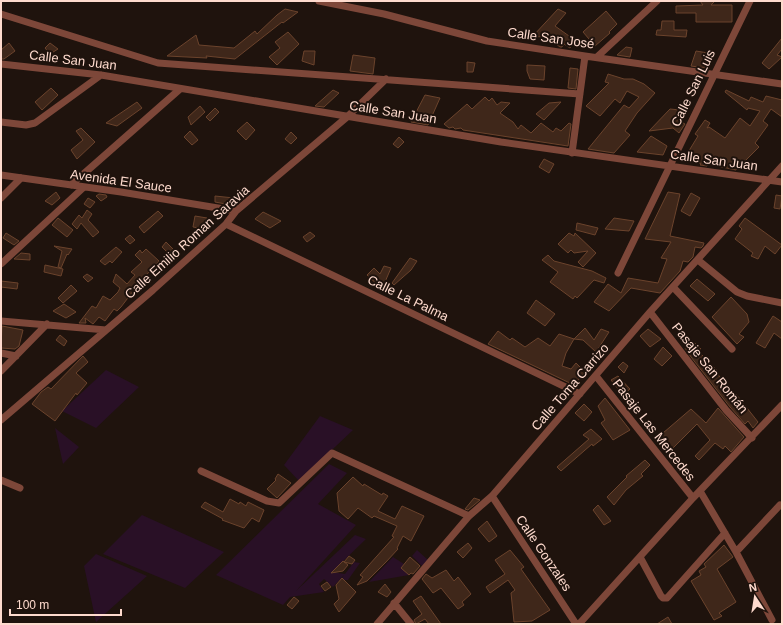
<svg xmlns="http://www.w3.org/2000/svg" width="783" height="625" font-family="Arial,sans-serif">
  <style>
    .green { fill: #291026 }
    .building { fill: #3f271a; stroke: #6b432c }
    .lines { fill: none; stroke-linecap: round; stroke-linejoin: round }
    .minor { stroke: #7d4739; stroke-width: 7 }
    .labels { text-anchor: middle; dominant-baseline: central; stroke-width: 4; stroke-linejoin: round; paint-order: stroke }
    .street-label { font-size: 13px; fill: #fedacd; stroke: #1f130d }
  </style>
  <rect width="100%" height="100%" fill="#1f130d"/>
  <path class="green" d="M106,370L139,387L96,428L62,411Z
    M320,416L353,430L299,481L284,465Z
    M55,428L79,447L63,464Z
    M329,464L347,473L318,504L356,525L296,591L355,535L366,539L332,572L345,574L354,562L360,563L348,580H341L344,575L333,587L324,579L319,584L324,592L290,597L283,605L216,575Z
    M142,515L224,552L185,588L103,554Z
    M417,550L428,560L422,566L412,556Z
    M96,554L147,576L96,622L84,566Z
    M393,557L404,564L401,568L409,575L369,582Z"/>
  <path class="building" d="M700,1H715L711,5H732V22H696V13H676V6L703,5Z
    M285,9L298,12L283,23L282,22L235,59L206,56L207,58L167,56L196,35L199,45L234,48L255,31L257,34L277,15Z
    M558,9L566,13L555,26L576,41L570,48L564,44L562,47H560L548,38L533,36Z
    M606,11L617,24L609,32L610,33L595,46L583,32Z
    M662,21H674V30H687L686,37L656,35L657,30H661Z
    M288,32L299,44L277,65L269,57L280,48L275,42Z
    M782,38V49L777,55L782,57L769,69L762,63Z
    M9,43L15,51L4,59H1V50Z
    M50,43L58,49L50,54L45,48Z
    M626,47L632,48L630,57L617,55Z
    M304,51H315L314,65L302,61Z
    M696,51L708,53L705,68L691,66Z
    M353,55L375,58L373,74L350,71Z
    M467,62L475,63L473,72H467Z
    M527,65L545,66L544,80L530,79L527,71Z
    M570,68L578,69L576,89L568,88Z
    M608,74L624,79H633L644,84L655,93L637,113L625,131L630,135L614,153L588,149L624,105L629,108L639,97L627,91L620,103L615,99L600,116L586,106L609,83L605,82Z
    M51,88L58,95L42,110L35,102Z
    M333,90L339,93L324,107L315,106Z
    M726,90L749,101L751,97L763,102L766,96L782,100V117L771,109L763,121L768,125L755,143L759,147L736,170L708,164L707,166L700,165L701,164L687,154L698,136L695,134L705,120L710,123L707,128L709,127L725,138L740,118L750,126L760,111L748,108L747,110L725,92Z
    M425,95L440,98L428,125L411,122Z
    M485,97L489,101L492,98L497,105L501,102L510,103L500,113L513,122L518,129L521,125L531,133L541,123L553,132L556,128L561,131L569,123L571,124L568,146L463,130L461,128L455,129L453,127L449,128L444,124L467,104L472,109Z
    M137,102L142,108L117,126L106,123Z
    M561,102L544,120L536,114L549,103Z
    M200,106L205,112L191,125L188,117Z
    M215,108L219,112L210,121L206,117Z
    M670,109L680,110L676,119L685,124L679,133L673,128L649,131Z
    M247,122L255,130L246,140L237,131Z
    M81,128L95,142L77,159L71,150L83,140L76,131Z
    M190,131L198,140L192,145L184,137Z
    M291,132L297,138L291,144L285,139Z
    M651,136L667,146L663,155L637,152Z
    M399,137L404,142L398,148L393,144Z
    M544,159L554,164L549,173L539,167Z
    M56,192L60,198L52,205L45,201Z
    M668,192L680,194L670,236L704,243L703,246L701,248L695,247L693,257L688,262L683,261L680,271L660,293L631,288L609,311L594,302L608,284L621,293L628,278L658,283L667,259L661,258L671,242L645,239Z
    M691,193L700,198L690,216L681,211Z
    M99,194L106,195L107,197L101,201L96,196Z
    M776,195L782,196L780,209L774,208Z
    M215,196L234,198L231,205L215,202Z
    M88,198L95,202L90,208L84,204Z
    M87,210L92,214L88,220L99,232L93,237L81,223L77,229L72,224L79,215L82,218Z
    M158,211L163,216L144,233L139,227Z
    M263,212L281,221L270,228L255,219Z
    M195,216L207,218L205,229L193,227Z
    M58,218L73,230L67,237L52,225Z
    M614,218L634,221L629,231L605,229Z
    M745,218L782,245L775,254L765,246L758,259L751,256L753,253L735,239L742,229L739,226Z
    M577,223L598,228L595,235L576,230Z
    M310,232L315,236L307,242L303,237Z
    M6,233L19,241L14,245L3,238Z
    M569,233L574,236L575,233L596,253L583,267L578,262L588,251L574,253L571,250L568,253L558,244Z
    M130,235L135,240L130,244L125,239Z
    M166,242L180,256L175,260L162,247Z
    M54,246L72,249L68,255L67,254L61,268L58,267L62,251Z
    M116,247L122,252L112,263L110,261L105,265L100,261Z
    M146,249L159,261L140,282L121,307L117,311L114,309L105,321L99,317L93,324L85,318L86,323H79L92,306L96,308L103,296L110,300L118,292L120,288L113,282L116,274L127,284L135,275L131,272L142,262L135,255L140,250L142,253Z
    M21,253L30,254V260L14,259Z
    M548,255L554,261L592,271L606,278L604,283L594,280L577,298L575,296L573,299L550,282L558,272L542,260Z
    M410,258L417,261L411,270L394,285L392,283Z
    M45,265L63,269L61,276L44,272Z
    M384,266L391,268L385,282L380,287L367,275L374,268L380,274Z
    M87,274L93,278L88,282L83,277Z
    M697,279L715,294L708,301L690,286Z
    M1,281L18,283L17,289L1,287Z
    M71,285L77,291L63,303L58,298Z
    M731,297L747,314L749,322L739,334L744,337L737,344L712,317Z
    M536,300L555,314L545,326L527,313Z
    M64,304L76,312L66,318L53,311Z
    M773,316L782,322V339L774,333L765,348L756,343Z
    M2,326L23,330L19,346L15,349L1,348Z
    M585,328L594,340L601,329L609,332L596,352L583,340L574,339Z
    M648,329L661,339L650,347L640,336Z
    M498,331L510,340L512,338L525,347L538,338L550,346L559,334L574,339L566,353L562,366L571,369L576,363L585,372L574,385L488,344Z
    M60,335L67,341L64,346L56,340Z
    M695,343L701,349L698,351L716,369L719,376L734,396L736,394L758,422L753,428L748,421L745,424L730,407L691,357L685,348Z
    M663,347L672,356L662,366L654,359Z
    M83,356L88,362L76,373L87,383L77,395L76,393L55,421L32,404L41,392L48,387L51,389Z
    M623,362L628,366L624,373L618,367Z
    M618,376L630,389L623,395L611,380Z
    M605,398L630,430L613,440L601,423L605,420L598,406Z
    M584,404L592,412L584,421L575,413Z
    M718,408L744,437L731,452L725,446L723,449L715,443L699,460L695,456L710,440L697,424L671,450L656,439L691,409L706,423Z
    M591,429L602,439L593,446L592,444L561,471L557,467L589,439L583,435Z
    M645,460L650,465L641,474L643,476L626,490L614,505L607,497L627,477L626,476Z
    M278,474L291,483L277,498L267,489L276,480L275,479Z
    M353,477L363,486L364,484L382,495L383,493L388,496L378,511L395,519L402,506L424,516L411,541L403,536L397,548L398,549L386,562L367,581L357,585L363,577L360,575L394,537L392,536L397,526L374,516L372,518L358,508L348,519L339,511L337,493Z
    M474,498L480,500L468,510L465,509Z
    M230,499L239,504L240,502L246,506L248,502L264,510L259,522L252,518L244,528L222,520L223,519L201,507L205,502L223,512Z
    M598,505L611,521L604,525L593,510Z
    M487,521L497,536L489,542L478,529Z
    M468,543L472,548L463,558L457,552Z
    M724,545L733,557L717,569L736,602L719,613L722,616L714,620L691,581L701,575L699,571L706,567L704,564Z
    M510,550L524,567L521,569L550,610L532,621L514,622L511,593L515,590L508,580L490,593L486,587L505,574L495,560Z
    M349,556L355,560L352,564L344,562Z
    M410,557L420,566L413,574L411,573L409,575L401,568Z
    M343,561L348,565L343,571L331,573Z
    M446,570L454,581L458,577L471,594L462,602L464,605L458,609L441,588L433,593L422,579L426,574L432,578Z
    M342,578L356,592L339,612L334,604L339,599L336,585Z
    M327,582L331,587L325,591L321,586Z
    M385,584L391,592L387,597L378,592Z
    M421,596L441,624H429L425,619L416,624L414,620L422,614L413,601Z
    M294,597L299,601L292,609L287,605Z
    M668,617L672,624H657Z"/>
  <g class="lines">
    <path class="minor" d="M319,1L384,14L487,41L585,56L782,84
      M1,14L158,63L580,94
      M597,57L657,1
      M1,64L101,75L501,142L782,182
      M1,122L26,125L35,123L101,75
      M572,153L585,56
      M1,175L121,192L236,211
      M71,185L180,89
      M1,198L21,178
      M226,224L580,394
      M698,260L737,292L747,296L782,303
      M1,264L84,187
      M618,273L750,1
      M673,287L732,349
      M650,312L726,410L752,438
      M1,321L106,330
      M1,353L16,356
      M1,371L47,324
      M596,376L693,498
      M1,420L153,290L226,224L236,211L347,117L386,79
      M201,471L267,501L279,503L332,453L469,516
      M1,480L20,488
      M700,491L736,552L772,620
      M492,496L576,624
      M736,552L780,505
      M640,557L661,596L663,598H667L725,533
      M394,603L411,624
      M377,624L469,516L492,496L650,312L782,166
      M579,624L693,498L782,405"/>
  </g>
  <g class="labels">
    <g class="street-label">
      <text transform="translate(551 38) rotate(8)">Calle San José</text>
      <text transform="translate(73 60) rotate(7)">Calle San Juan</text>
      <text transform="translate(693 88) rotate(-64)">Calle San Luis</text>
      <text transform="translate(393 112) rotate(9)">Calle San Juan</text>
      <text transform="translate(714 160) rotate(8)">Calle San Juan</text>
      <text transform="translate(121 181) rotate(8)">Avenida El Sauce</text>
      <text transform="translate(187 242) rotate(-42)">Calle Emilio Roman Saravia</text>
      <text transform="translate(408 298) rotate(26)">Calle La Palma</text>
      <text transform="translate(710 368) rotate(51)">Pasaje San Román</text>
      <text transform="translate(570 387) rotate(-49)">Calle Toma Carrizo</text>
      <text transform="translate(654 430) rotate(52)">Pasaje Las Mercedes</text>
      <text transform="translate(544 553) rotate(56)">Calle Gonzales</text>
    </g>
  </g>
  <rect width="783" height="625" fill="none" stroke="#fedacd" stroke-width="4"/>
  <g transform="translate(755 597) rotate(348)" stroke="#1f130d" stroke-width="3" paint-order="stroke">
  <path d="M0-3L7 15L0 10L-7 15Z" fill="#fedacd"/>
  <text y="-6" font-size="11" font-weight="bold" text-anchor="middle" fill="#fedacd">N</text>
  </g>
  <path d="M10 609v6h111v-6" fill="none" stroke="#fedacd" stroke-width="2"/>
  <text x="16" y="609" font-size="12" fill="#fedacd" stroke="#1f130d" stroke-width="3" paint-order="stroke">100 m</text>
</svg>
